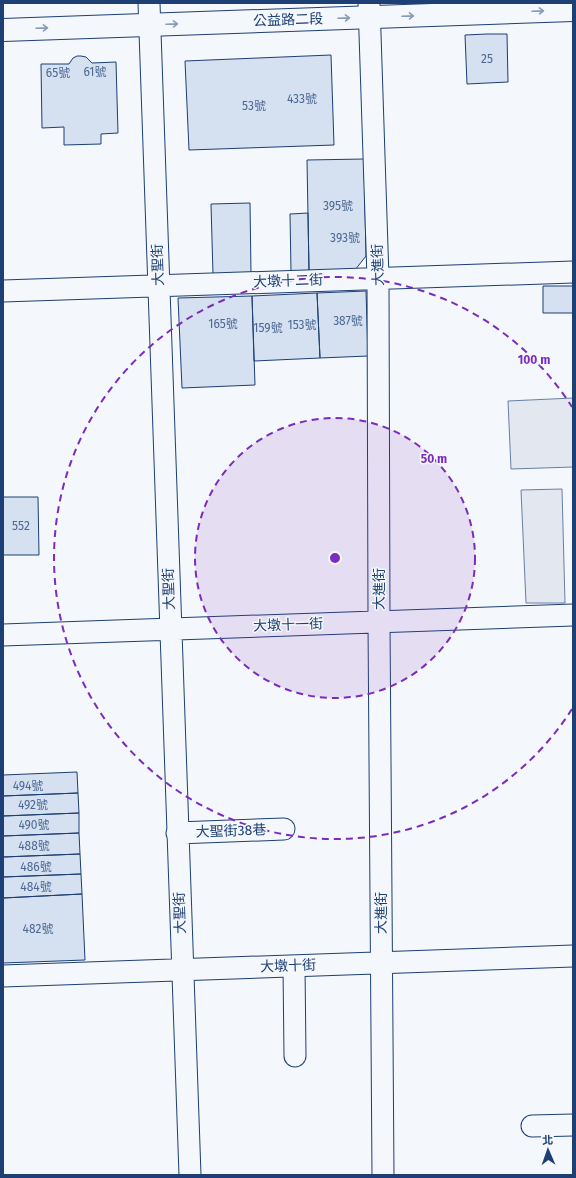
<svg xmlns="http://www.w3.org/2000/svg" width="576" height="1178" font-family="'Fira Sans','Noto Sans TC',sans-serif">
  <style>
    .parking { fill: #e3e8f0; stroke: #687fa3 }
    .building { fill: #d5e0f0; stroke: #1d3f73 }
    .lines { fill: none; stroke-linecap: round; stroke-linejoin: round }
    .minor-casing { stroke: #1d3f73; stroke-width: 23 }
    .major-casing { stroke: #1d3f73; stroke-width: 24 }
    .minor { stroke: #f4f7fb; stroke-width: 21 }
    .major { stroke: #f4f7fb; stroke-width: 22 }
    .oneway { stroke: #889bb7 }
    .ring { fill: none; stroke: #7b2cbf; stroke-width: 2; stroke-dasharray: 7 5 }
    .labels { text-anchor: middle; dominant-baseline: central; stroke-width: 3; stroke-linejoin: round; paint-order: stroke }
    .number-label { font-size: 12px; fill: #4b6792 }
    .street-label { font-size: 14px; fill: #1d3f73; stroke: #f4f7fb }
    .centre { fill: #7b2cbf; stroke: #f4f7fb; stroke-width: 2 }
    .ring-label { font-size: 12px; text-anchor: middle; font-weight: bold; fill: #7b2cbf; stroke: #f4f7fb; stroke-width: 3; stroke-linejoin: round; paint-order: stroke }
  </style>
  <rect width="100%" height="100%" fill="#f4f7fb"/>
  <path class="parking" d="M573,398V467L511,469L508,401Z
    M562,489L565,603H526L521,490Z"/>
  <path class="building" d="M487,34H507L508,82L467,84L465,35Z
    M331,55L334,145L189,150L185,61Z
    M77,56H81L86,57L92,63L116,62L118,133L101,134V144L64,145V127L42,128L41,64H69L73,58Z
    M364,159L366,256L355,270L309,271L307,160Z
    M250,203L251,273L213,274L211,204Z
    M308,213L309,271L291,272L290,214Z
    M543,286H573V313H543Z
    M366,291L368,356L320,358L317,293Z
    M317,293L320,358L254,361L252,296Z
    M252,296L255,385L182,388L178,298Z
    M3,497H38L39,555H3Z
    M77,772L78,793L3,796V775Z
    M78,793L79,813L3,816V796Z
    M79,813V833L3,836V816Z
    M79,833L80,854L3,857V836Z
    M80,854L81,874L3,877V857Z
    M81,874L82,894L3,898V877Z
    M82,894L85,960L3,963V898Z"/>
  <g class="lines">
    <defs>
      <path id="minor" d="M149,3L190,1175
        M369,3L378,278L379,622L383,1175
        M3,291L573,272
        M3,635L573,615
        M177,833L284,829
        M294,966L295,1056
        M3,976L573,956
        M532,1126L573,1125"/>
      <path id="major" d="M3,30L573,10"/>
    </defs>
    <use href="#minor" class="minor-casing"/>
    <use href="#major" class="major-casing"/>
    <use href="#minor" class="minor"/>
    <use href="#major" class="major"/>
  </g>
  <defs><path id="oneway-shaft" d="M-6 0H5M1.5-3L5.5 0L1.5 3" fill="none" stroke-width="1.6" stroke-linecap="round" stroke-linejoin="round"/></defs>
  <g class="oneway">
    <use href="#oneway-shaft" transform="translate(538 11) rotate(-2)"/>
    <use href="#oneway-shaft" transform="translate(408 16) rotate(-2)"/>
    <use href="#oneway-shaft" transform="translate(344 18) rotate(-2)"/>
    <use href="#oneway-shaft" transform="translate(172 24) rotate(-2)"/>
    <use href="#oneway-shaft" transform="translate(42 28) rotate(-2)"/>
  </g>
  <circle cx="335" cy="558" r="140" fill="#7b2cbf" fill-opacity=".12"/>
  <g class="ring">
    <circle cx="335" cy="558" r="140"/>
    <path d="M572 709A281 281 0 1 1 572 407"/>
  </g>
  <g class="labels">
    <g class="number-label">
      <text x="487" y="59">25</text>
      <text x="95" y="72">61號</text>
      <text x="58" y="73">65號</text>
      <text x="302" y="99">433號</text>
      <text x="254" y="106">53號</text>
      <text x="338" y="206">395號</text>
      <text x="345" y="238">393號</text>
      <text x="348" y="321">387號</text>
      <text x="223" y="324">165號</text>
      <text x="302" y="325">153號</text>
      <text x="268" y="328">159號</text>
      <text x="21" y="526">552</text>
      <text x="28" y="786">494號</text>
      <text x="33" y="805">492號</text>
      <text x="34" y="825">490號</text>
      <text x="34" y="846">488號</text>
      <text x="36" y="867">486號</text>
      <text x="36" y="887">484號</text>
      <text x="38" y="929">482號</text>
    </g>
    <g class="street-label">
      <text transform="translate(288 20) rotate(-2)">公益路二段</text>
      <text transform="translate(158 265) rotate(-92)">大聖街</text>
      <text transform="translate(378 265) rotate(-92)">大進街</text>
      <text transform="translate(288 281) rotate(-2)">大墩十二街</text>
      <text transform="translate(169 589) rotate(-92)">大聖街</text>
      <text transform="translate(379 589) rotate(-90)">大進街</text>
      <text transform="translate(288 625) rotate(-2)">大墩十一街</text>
      <text transform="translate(231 831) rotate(-2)">大聖街38巷</text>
      <text transform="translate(180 913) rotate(-92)">大聖街</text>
      <text transform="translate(381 913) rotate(-90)">大進街</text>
      <text transform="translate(288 966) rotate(-2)">大墩十街</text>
    </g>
  </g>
  <circle cx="335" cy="558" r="6" class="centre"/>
  <g class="ring-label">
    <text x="534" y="364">100 m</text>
    <text x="434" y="463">50 m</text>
  </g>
  <rect width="576" height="1178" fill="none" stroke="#1d3f73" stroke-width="8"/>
  <g transform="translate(548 1150) rotate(358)" stroke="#f4f7fb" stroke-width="3" paint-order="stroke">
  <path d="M0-3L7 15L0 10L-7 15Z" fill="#1d3f73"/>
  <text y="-6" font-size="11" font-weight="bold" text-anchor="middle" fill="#1d3f73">北</text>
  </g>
</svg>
